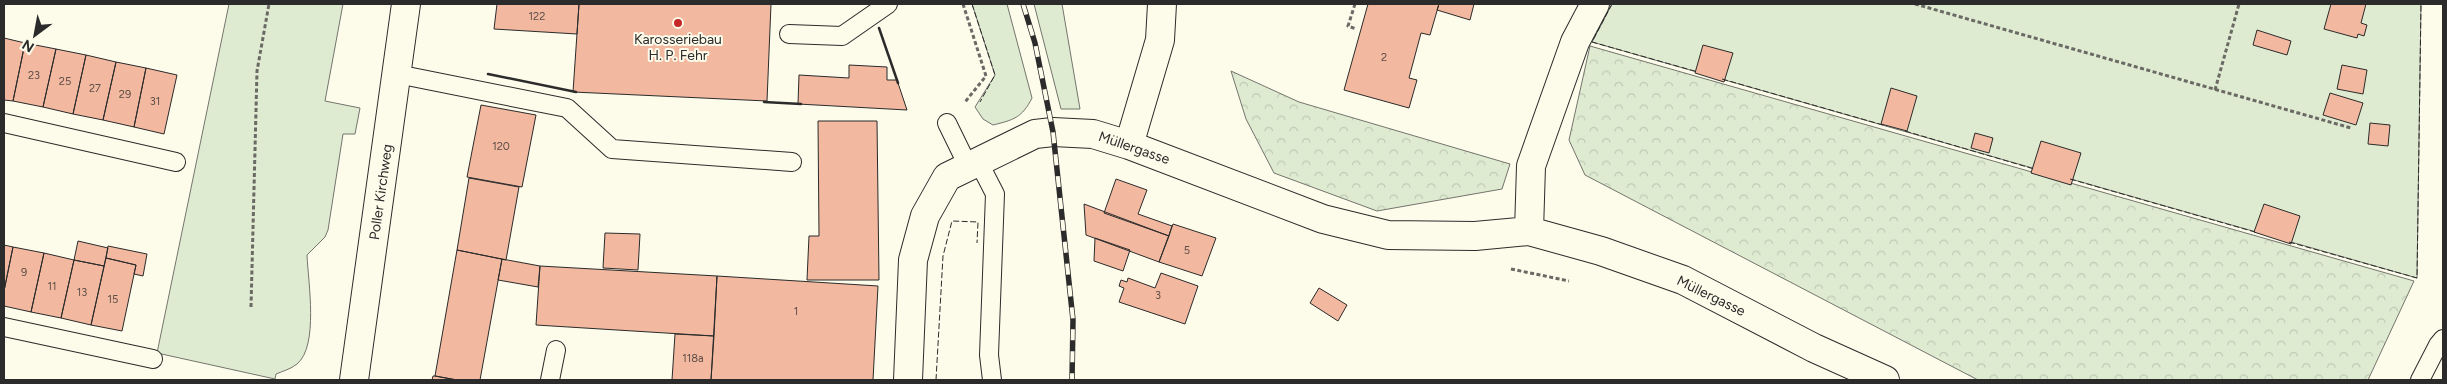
<svg xmlns="http://www.w3.org/2000/svg" width="2447" height="384" font-family="Figtree,sans-serif">
  <style>
    .green { fill: #deebd1; stroke: #74746e }
    .forest { fill: url(#forest-crowns); stroke: #74746e }
    .building { fill: #f2b8a0; stroke: #2b2b2b }
    .lines { fill: none; stroke-linecap: round; stroke-linejoin: round }
    .service-casing { stroke: #2b2b2b; stroke-width: 20 }
    .minor-casing { stroke: #2b2b2b; stroke-width: 30 }
    .path { stroke: #6a6964; stroke-width: 3; stroke-dasharray: 4 2.5; stroke-linecap: butt }
    .service { stroke: #fdfbea; stroke-width: 18 }
    .minor { stroke: #fdfbea; stroke-width: 28 }
    .rail-casing { stroke: #2b2b2b; stroke-width: 5.5 }
    .rail { stroke: #fdfbea; stroke-width: 4; stroke-dasharray: 11; stroke-linecap: butt }
    .fence { stroke: #2b2b2b; stroke-width: 1; stroke-dasharray: 6 2.5; stroke-linecap: butt }
    .wall { stroke: #2b2b2b; stroke-width: 2.5 }
    .poi-dot { fill: #c62828; stroke: #fdfbea; stroke-width: 2 }
    .labels { text-anchor: middle; dominant-baseline: central; stroke-width: 4; stroke-linejoin: round; paint-order: stroke }
    .number-label { font-size: 11px; fill: #5d4e48 }
    .poi-label { font-size: 14px; fill: #2b2b2b; stroke: #fdfbea }
    .street-label { font-size: 14px; fill: #2b2b2b; stroke: #fdfbea }
  </style>
  <defs>
    <pattern id="forest-crowns" width="20" height="18" patternUnits="userSpaceOnUse" patternTransform="scale(1.25)"><rect width="20" height="18" fill="#deebd1"/><path d="M2 6a3 3 0 1 1 6 0M12 15a3 3 0 1 1 6 0" fill="none" stroke="#bfcab4"/></pattern>
  </defs>
  <rect width="100%" height="100%" fill="#fdfbea"/>
  <path class="green" d="M229,4H343L325,101L360,108L355,134H343L328,230L325,237L307,255C308,281 319,346 297,364C291,369 283,371 276,374L275,379L157,353Z
    M972,4H1007L1032,98C1022,118 1013,120 993,125L983,119L975,107L995,75Z
    M1034,4H1062L1080,109H1061Z
    M1612,4H2421L2417,278L1592,42Z"/>
  <path class="forest" d="M1590,46L2414,281L2368,380H1978L1585,175L1569,140Z
    M1231,71L1299,102L1510,164L1502,189L1377,211L1274,173L1246,119Z"/>
  <path class="building" d="M497,4H579L577,34L494,29Z
    M579,4H771L767,101L573,92Z
    M1368,4H1439L1430,35L1421,33L1409,78L1417,80L1409,108L1344,90Z
    M1439,4H1474L1470,20L1437,10Z
    M2331,4H2366L2361,23L2367,25L2364,36L2358,34L2357,38L2324,29Z
    M2257,30L2291,41L2287,55L2253,45Z
    M4,38L25,43L13,101L4,100Z
    M25,43L56,49L43,107L13,101Z
    M1703,45L1733,53L1724,82L1695,73Z
    M56,49L86,55L73,114L43,107Z
    M86,55L116,62L103,120L73,114Z
    M116,62L146,68L134,127L103,120Z
    M849,65L887,67V80H897L907,110L798,104L799,75L849,78Z
    M2342,65L2367,70L2363,94L2337,89Z
    M146,68L177,75L164,134L134,127Z
    M1891,88L1917,96L1907,131L1881,124Z
    M2330,93L2363,103L2356,125L2323,115Z
    M481,105L536,115L522,187L467,177Z
    M818,121H877L879,280H807L809,236H819Z
    M2370,123L2390,125L2388,146L2368,144Z
    M1975,133L1993,138L1989,153L1971,148Z
    M2041,141L2081,153L2071,185L2031,173Z
    M469,178L519,187L506,260L457,250Z
    M1116,179L1147,190L1138,214L1172,226L1169,236L1104,213Z
    M1084,204L1169,236L1159,262L1086,235Z
    M2264,204L2300,216L2291,244L2254,232Z
    M1173,224L1216,238L1202,276L1159,262Z
    M605,233L640,234L638,270L603,268Z
    M1095,238L1130,250L1123,271L1094,261Z
    M78,241L108,248L104,266L74,260Z
    M4,245L13,247L4,291Z
    M108,246L147,254L143,276L134,274L136,265L106,258Z
    M13,247L44,253L31,312L4,306V291Z
    M457,250L502,259L480,380H457L435,376Z
    M44,253L74,260L61,318L31,312Z
    M106,258L136,265L122,331L91,325Z
    M502,259L540,266L538,287L498,280Z
    M74,260L104,266L91,325L61,318Z
    M540,266L717,276L714,336L536,325Z
    M1161,273L1198,286L1185,324L1119,302L1124,288L1119,286L1121,280L1127,282L1128,278L1155,288Z
    M717,276L878,286L873,380H711Z
    M1319,288L1347,305L1338,321L1310,303Z
    M675,334L714,336L711,380H672Z
    M433,376H435L457,380H432Z"/>
  <g class="lines">
    <defs>
      <path id="service" d="M789,34L842,36L888,4
        M397,74L567,108L612,149L792,162
        M4,123L176,162
        M947,123L968,166
        M978,161L995,194L989,355L992,380
        M4,327L153,359
        M550,380L556,350
        M2420,380L2438,345L2443,339"/>
      <path id="minor" d="M1129,145L1160,40L1162,4
        M1529,231L1531,166L1575,42L1595,4
        M354,380L406,4
        M908,380L913,260L925,216L947,177L1035,134L1053,132L1093,134L1129,145L1323,219L1388,235L1475,236L1529,231L1601,251L1683,280L1814,348L1885,380"/>
    </defs>
    <use href="#service" class="service-casing"/>
    <use href="#minor" class="minor-casing"/>
    <path class="path" d="M963,4L986,76L965,102
      M1355,4L1348,26L1356,29
      M1915,4L2351,128
      M2215,90L2239,4
      M1511,269L1569,281
      M251,307L257,71L269,4"/>
    <use href="#service" class="service"/>
    <use href="#minor" class="minor"/>
    <defs>
      <path id="rail" d="M1023,4L1035,43L1053,132L1073,320L1072,380"/>
    </defs>
    <use href="#rail" class="rail-casing"/>
    <use href="#rail" class="rail"/>
    <path class="fence" d="M972,4L995,75L980,102
      M1612,4L1592,42L1698,72
      M1722,79L1883,125
      M1905,131L2034,169
      M2070,179L2255,232
      M2289,242L2417,278L2421,4
      M936,380L943,256L952,221L978,222L977,243"/>
    <path class="wall" d="M879,28L898,83
      M488,74L576,92
      M764,102L801,104"/>
  </g>
  <circle class="poi-dot" cx="678" cy="23" r="5"/>
  <g class="labels">
    <g class="number-label">
      <text x="537" y="16">122</text>
      <text x="1384" y="57">2</text>
      <text x="34" y="75">23</text>
      <text x="65" y="81">25</text>
      <text x="95" y="88">27</text>
      <text x="125" y="94">29</text>
      <text x="155" y="101">31</text>
      <text x="501" y="146">120</text>
      <text x="1187" y="250">5</text>
      <text x="24" y="272">9</text>
      <text x="52" y="286">11</text>
      <text x="82" y="292">13</text>
      <text x="1158" y="295">3</text>
      <text x="113" y="299">15</text>
      <text x="796" y="311">1</text>
      <text x="693" y="358">118a</text>
    </g>
    <g class="poi-label">
      <text x="678" y="39">Karosseriebau<tspan x="678" dy="16">H. P. Fehr</tspan></text>
    </g>
    <g class="street-label">
      <text transform="translate(1134 148) rotate(19)">Müllergasse</text>
      <text transform="translate(381 192) rotate(-82)">Poller Kirchweg</text>
      <text transform="translate(1711 296) rotate(26)">Müllergasse</text>
    </g>
  </g>
  <rect width="2447" height="384" fill="none" stroke="#2b2b2b" stroke-width="10"/>
  <g transform="translate(35 35) rotate(212)" stroke="#fdfbea" stroke-width="4" paint-order="stroke">
  <path d="M0-4L9 19L0 12L-9 19Z" fill="#2b2b2b"/>
  <text y="-8" font-size="14" font-weight="bold" text-anchor="middle" fill="#2b2b2b">N</text>
  </g>
</svg>
